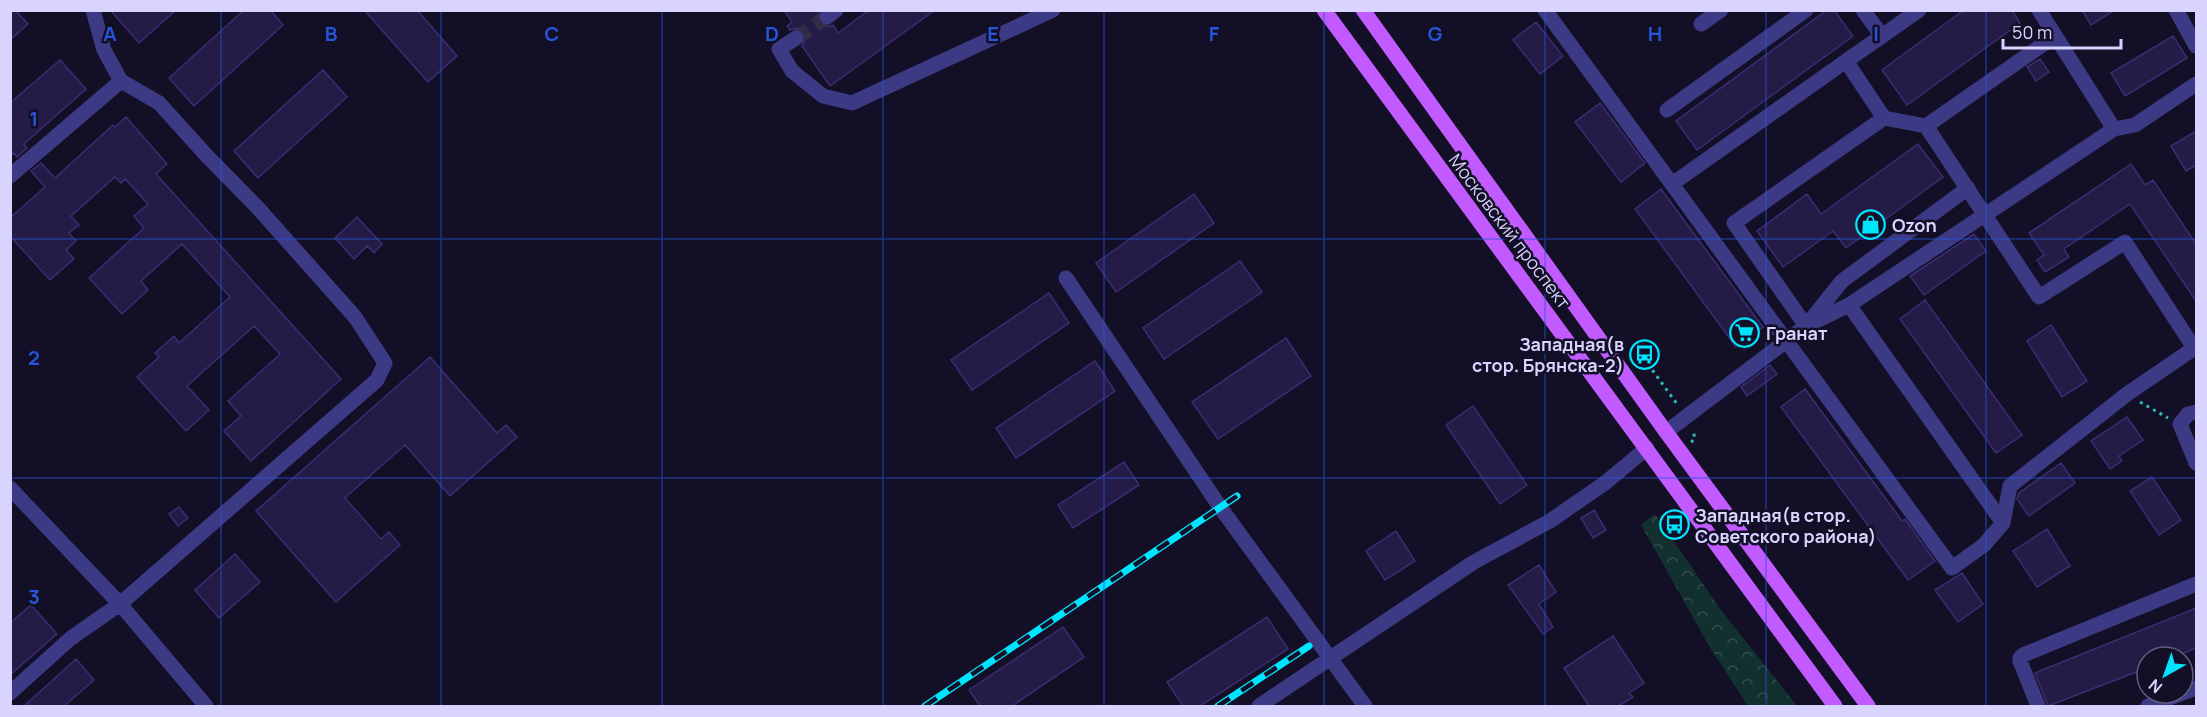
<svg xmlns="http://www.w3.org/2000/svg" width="2207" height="717" font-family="Manrope,sans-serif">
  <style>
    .forest { fill: url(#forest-crowns) }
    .building { fill: #241b47; stroke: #3b2d73; stroke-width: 1.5 }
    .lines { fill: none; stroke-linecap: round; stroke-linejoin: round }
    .minor-tunnel { stroke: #312d47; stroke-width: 15; stroke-dasharray: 15 8; stroke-linecap: butt }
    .path { stroke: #2fb8b0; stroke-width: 3; stroke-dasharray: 3 4.5; stroke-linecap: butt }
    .minor { stroke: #3d3a85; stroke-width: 15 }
    .major { stroke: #c25bff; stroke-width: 15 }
    .rail-casing { stroke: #00e5ff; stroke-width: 7 }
    .rail { stroke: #130f26; stroke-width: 4.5; stroke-dasharray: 14; stroke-linecap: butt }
    .grid { fill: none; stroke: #2655da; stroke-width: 1.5; stroke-opacity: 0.55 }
    .labels { text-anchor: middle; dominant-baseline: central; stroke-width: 5; stroke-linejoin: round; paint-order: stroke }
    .poi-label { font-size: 18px; font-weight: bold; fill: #d9d4ff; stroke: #130f26; text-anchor: start }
    .street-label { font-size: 18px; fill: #d9d4ff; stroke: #130f26 }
    .grid-label { font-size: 20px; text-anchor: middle; font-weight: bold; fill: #2655da; stroke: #130f26; stroke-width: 5; stroke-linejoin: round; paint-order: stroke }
  </style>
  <defs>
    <pattern id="forest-crowns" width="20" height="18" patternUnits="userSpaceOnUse" patternTransform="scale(1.5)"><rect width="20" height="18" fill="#12302f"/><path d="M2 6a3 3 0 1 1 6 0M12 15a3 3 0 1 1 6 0" fill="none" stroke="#344d4e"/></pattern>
  </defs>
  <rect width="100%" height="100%" fill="#130f26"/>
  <path class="forest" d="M1655,514L1721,610L1797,706H1748L1712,651L1641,525Z"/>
  <path class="building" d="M10,10H15L28,24L10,40Z
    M110,10H176L139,43Z
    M244,10H270L283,25L194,106L169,78Z
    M364,10H417L457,56L428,82Z
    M784,10H820L817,18L820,23L828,27L833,25L838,33L869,10H935L830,86L802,46L806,38L804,32L796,28L790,30L787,26L792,22Z
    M1827,10H1834L1853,36L1697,150L1676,121Z
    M1964,10H2012L2020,23L1907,105L1882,70Z
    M2082,10H2115L2091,25Z
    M1536,22L1563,56L1540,74L1513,40Z
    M2173,36L2187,58L2125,96L2111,73Z
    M2040,59L2049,72L2036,81L2027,67Z
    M60,60L86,89L24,144L27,148L17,157L14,153L10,156V103Z
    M323,70L347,97L258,178L234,151Z
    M1600,103L1645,163L1621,182L1575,122Z
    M126,117L167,164L156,174L341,379L251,461L224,431L241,416L228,401L280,354L254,326L187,386L209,410L186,431L137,377L159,357L155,353L174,336L179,343L230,297L182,244L141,281L148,290L122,314L89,278L144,228L134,216L148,204L125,179L121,183L115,177L71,216L79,225L69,233L76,241L66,250L74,259L50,280L10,236V218L45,187L31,171L41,163L55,178L113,125L115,127Z
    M2196,131V165L2186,171L2171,146Z
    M1918,144L1943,177L1846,248L1833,231L1783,267L1757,231L1807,194L1821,214Z
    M2131,164L2145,185L2153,180L2196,244V301L2130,204L2064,249L2069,257L2045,272L2037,260L2044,255L2029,233Z
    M1661,189L1763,327L1736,347L1635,209Z
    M1194,194L1214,223L1116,292L1096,263Z
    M357,217L382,244L374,253L367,246L354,259L335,238Z
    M1974,234L1986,251L1924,295L1910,276Z
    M1240,261L1262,292L1164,359L1143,328Z
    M1049,293L1069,323L972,390L951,360Z
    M1925,300L2022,435L1996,453L1900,319Z
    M2051,325L2087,381L2062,397L2027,341Z
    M1286,338L1311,376L1218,439L1192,402Z
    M430,357L497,433L506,425L517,437L450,496L405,445L345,498L381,539L389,532L400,545L336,602L256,511Z
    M1095,361L1115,391L1016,458L996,428Z
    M1770,365L1777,374L1747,396L1741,387Z
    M1805,389L1902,521L1905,519L1935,561L1908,580L1781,407Z
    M1473,406L1527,485L1500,504L1446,425Z
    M2127,417L2143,440L2119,456L2122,461L2110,469L2091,441Z
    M1124,462L1139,485L1073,528L1058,505Z
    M2061,463L2075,483L2029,516L2017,499L2019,493Z
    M2152,477L2181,520L2159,535L2130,491Z
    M179,507L188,518L178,526L169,514Z
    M1594,510L1606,530L1593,538L1581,518Z
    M2047,529L2070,566L2037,587L2013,551Z
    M1396,531L1415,561L1385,580L1366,551Z
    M235,554L260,582L219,618L195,590Z
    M1539,565L1556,592L1539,604L1553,627L1543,634L1508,585Z
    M1962,573L1983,604L1958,622L1935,590Z
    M31,605L57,634L10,675V623Z
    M2196,608V648L2175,657H2147V668L2048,706L2035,673Z
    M1267,617L1288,649L1200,706H1183L1167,682Z
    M1063,627L1084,657L1012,706H980L969,690Z
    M1613,636L1644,683L1629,693L1633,697L1618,706H1589L1564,668Z
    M76,659L94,680L64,706H24Z"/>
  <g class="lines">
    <path class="minor-tunnel" d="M796,38L827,17"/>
    <path class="path" d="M1648,364L1677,404
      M2140,402L2168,418
      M1691,442L1695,439L1693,430"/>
    <path class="minor" d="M1545,10L1952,568L1984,545L2003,523L2010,486L2127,394L2196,347
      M1863,10L1882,36L1919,10
      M2176,10L2196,46
      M827,17L836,10
      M1701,24L1721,10
      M1882,36L1846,61L1884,118L1734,223L1806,326L1842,281L1968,188
      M796,38L779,49L792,71L823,96L852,103L1053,10
      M1667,110L1806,10
      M1884,118L1926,126L2039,297L2125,242L2194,348
      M1926,126L2055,36
      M2114,129L2135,125L2196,84
      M10,176L121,81
      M1672,184L1846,61
      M1066,278L1220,507L1365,706
      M1849,305L2003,523
      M2196,412L2188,414L2180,424L2196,463
      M1666,432L1806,326L1849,305L2114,129L2039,10
      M10,488L120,604L206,706
      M10,693L71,638L120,604L377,380L385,363L355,317L258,208L207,156L159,103L121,81L104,50L93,10
      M1259,706L1474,562L1550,521L1605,483L1647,448
      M2038,706L2020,661V658L2023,655L2196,584
      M2148,706L2196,688"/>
    <path class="major" d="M1324,10L1835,706
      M1363,10L1666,432L1868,706"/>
    <defs>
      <path id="rail" d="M925,706L1237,496
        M1218,706L1309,646"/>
    </defs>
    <use href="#rail" class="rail-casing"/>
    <use href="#rail" class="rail"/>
  </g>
  <path class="grid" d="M221,10V706M441,10V706M662,10V706M883,10V706M1104,10V706M1324,10V706M1545,10V706M1766,10V706M1986,10V706M10,239H2196M10,478H2196"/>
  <defs>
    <symbol id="shop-ring" viewBox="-11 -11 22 22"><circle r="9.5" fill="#130f26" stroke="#00e5ff" stroke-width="1.5"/><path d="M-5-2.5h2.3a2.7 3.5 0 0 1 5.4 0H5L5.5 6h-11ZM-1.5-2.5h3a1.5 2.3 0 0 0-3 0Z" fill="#00e5ff"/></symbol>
    <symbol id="supermarket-ring" viewBox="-11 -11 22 22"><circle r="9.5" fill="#130f26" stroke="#00e5ff" stroke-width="1.5"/><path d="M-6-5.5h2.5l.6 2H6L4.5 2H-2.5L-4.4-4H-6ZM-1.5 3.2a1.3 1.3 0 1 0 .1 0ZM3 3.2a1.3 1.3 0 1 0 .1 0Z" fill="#00e5ff"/></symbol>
    <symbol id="bus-ring" viewBox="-11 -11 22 22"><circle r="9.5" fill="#130f26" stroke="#00e5ff" stroke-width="1.5"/><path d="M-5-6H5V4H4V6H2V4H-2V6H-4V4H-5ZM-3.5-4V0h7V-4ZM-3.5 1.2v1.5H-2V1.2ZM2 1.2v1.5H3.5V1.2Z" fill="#00e5ff"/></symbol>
  </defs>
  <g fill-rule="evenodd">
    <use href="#shop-ring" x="1854" y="208" width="33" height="33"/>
    <use href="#supermarket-ring" x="1728" y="316" width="33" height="33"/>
    <use href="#bus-ring" x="1628" y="338" width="33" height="33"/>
    <use href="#bus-ring" x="1658" y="508" width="33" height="33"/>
  </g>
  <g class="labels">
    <g class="poi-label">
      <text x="1892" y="225">Ozon</text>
      <text x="1766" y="333">Гранат</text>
      <text x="1624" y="344" text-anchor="end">Западная(в<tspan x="1624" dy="21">стор. Брянска-2)</tspan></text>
      <text x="1695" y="515">Западная(в стор.<tspan x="1695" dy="21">Советского района)</tspan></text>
    </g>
    <g class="street-label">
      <text transform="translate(1510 231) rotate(53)">Московский проспект</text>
    </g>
  </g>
  <g class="grid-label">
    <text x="110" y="41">A</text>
    <text x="331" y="41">B</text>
    <text x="552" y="41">C</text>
    <text x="772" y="41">D</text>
    <text x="993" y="41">E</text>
    <text x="1214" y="41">F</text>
    <text x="1435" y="41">G</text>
    <text x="1655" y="41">H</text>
    <text x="1876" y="41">I</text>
    <text x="34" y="126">1</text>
    <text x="34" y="365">2</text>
    <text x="34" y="604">3</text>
  </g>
  <rect width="2207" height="717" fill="none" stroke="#d9d4ff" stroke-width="24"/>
  <g transform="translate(2165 675) rotate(220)"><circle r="28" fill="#130f26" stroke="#625e7d" stroke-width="1.5"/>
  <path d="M0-4.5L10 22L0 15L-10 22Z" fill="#00e5ff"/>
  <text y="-9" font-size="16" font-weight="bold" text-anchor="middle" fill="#d9d4ff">N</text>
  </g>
  <path d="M2003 39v9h118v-9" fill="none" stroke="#d9d4ff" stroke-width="3"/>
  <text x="2012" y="39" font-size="18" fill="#d9d4ff" stroke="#130f26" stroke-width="4.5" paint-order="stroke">50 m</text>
</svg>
